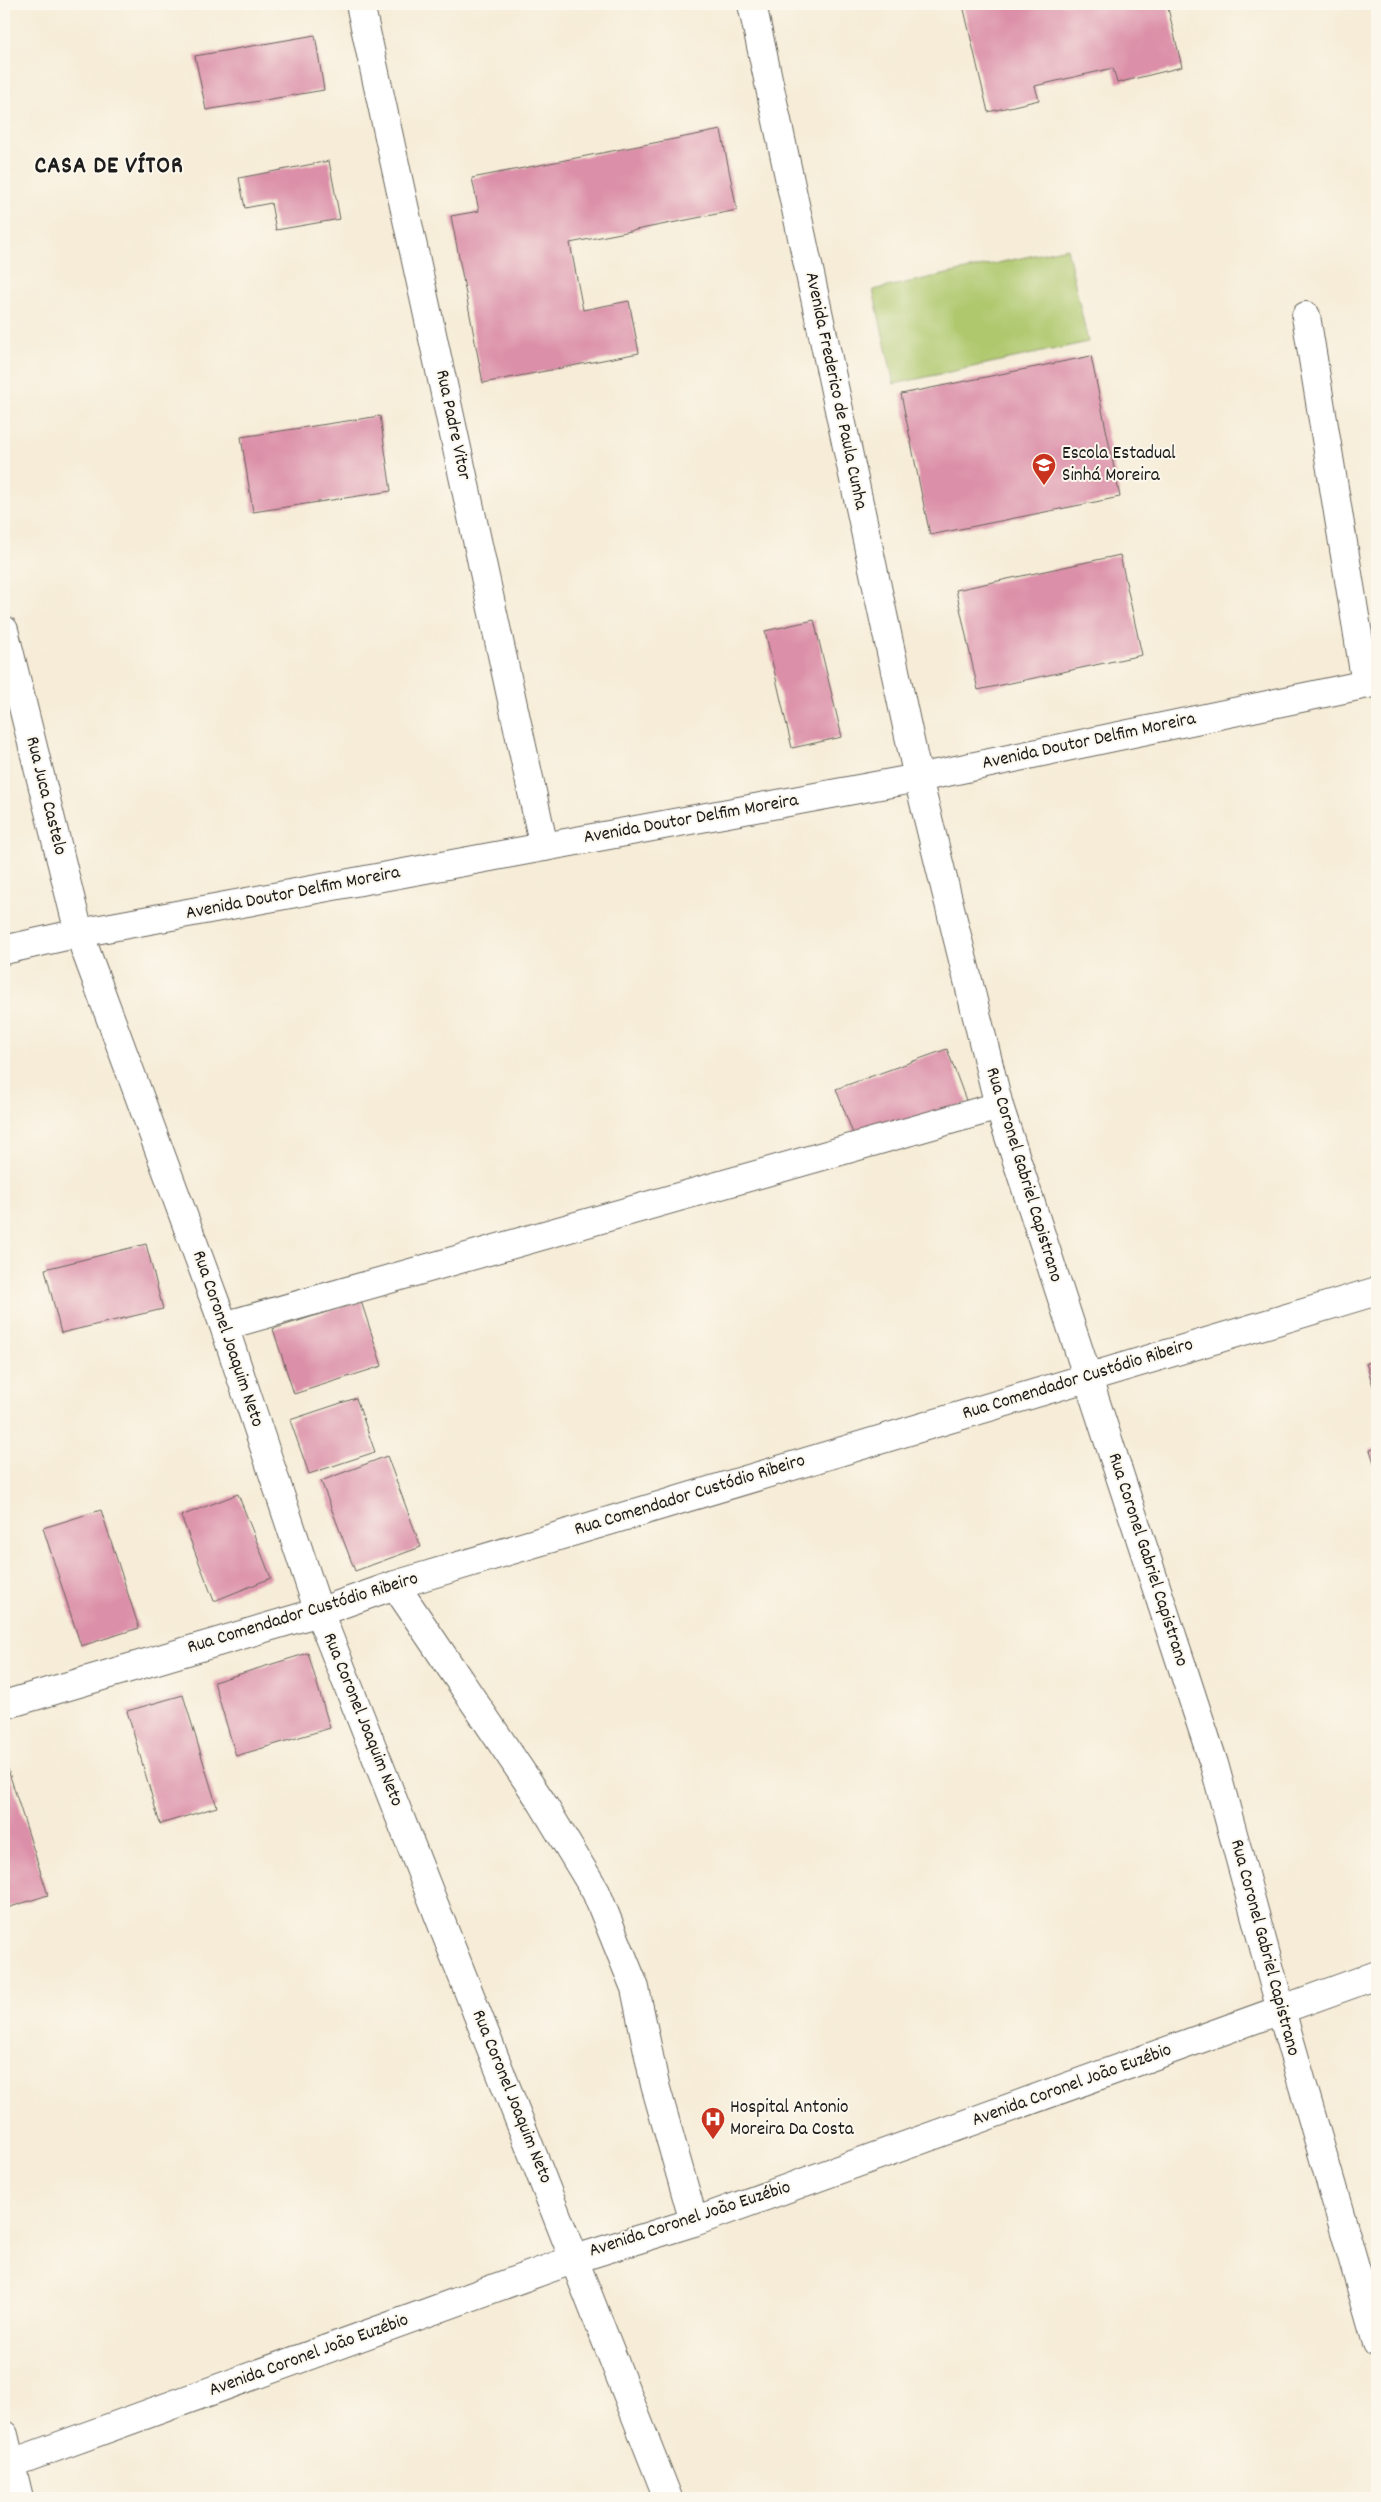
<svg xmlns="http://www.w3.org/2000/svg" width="1381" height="2502" font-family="Dekko,sans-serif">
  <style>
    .green { fill: #afc86d; stroke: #667244 }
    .building { fill: #db8fa8 }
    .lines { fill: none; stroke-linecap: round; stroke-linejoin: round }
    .minor-casing { stroke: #68655d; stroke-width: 30 }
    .major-casing { stroke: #68655d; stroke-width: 30 }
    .minor { stroke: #fff; stroke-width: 28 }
    .major { stroke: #fff; stroke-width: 28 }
    .labels { text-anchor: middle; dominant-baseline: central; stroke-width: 4; stroke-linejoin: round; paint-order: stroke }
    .street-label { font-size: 19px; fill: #1c1c1c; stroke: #fbf7ec }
    .poi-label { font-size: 19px; fill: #1c1c1c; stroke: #fbf7ec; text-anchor: start }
    .district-label { font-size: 24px; font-weight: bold; letter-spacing: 1px; fill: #1c1c1c; stroke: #fbf7ec }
  </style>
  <rect width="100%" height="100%" fill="#fbf7ec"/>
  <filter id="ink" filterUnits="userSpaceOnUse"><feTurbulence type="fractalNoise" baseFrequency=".02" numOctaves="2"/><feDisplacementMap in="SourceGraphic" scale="10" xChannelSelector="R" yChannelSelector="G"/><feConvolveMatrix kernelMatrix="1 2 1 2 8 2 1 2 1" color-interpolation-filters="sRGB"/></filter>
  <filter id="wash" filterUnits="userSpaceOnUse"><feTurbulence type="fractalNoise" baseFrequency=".0096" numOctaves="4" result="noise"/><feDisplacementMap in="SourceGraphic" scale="20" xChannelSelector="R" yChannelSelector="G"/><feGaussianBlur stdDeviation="1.12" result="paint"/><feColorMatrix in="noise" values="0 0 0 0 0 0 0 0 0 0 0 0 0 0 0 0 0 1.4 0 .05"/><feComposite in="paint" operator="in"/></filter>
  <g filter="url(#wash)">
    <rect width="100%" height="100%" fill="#f6ecd7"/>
    <path class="green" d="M1067,248L1088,342L894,384L873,290Z"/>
    <g id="blocks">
      <path class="building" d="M970,4H1167L1182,67L1117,83L1113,68L1035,86L1039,100L988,112L963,5Z
        M315,35L324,90L206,110L195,56Z
        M721,130L737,210L570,243L583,310L629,301L639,353L483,383L451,216L479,211L472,178Z
        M329,161L340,219L276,230L271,203L245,208L239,178Z
        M1091,356L1120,497L930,535L901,394Z
        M380,416L391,491L253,512L241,437Z
        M1120,555L1142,655L978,690L956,590Z
        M814,620L842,737L792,748L765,631Z
        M947,1049L967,1103L857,1144L836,1089Z
        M146,1244L163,1309L61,1333L45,1269Z
        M361,1301L382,1366L294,1394L273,1329Z
        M1377,1360V1399L1366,1363Z
        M356,1398L375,1452L309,1474L290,1420Z
        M1377,1448V1472L1370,1450Z
        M387,1456L421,1547L355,1571L321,1481Z
        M238,1494L271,1578L214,1601L181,1516Z
        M101,1510L139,1628L81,1646L43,1528Z
        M308,1653L330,1728L236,1756L214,1682Z
        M183,1695L217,1807L160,1824L127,1711Z
        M4,1757L48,1895L4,1909Z"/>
    </g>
  </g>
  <g filter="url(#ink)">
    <use href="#blocks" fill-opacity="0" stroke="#68655d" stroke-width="1"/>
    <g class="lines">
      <defs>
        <path id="minor" d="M360,4L544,847
          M1306,316L1366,684
          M4,630L79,933L224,1326L319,1612L668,2498
          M918,778L999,1106L1214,1764L1281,2010L1377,2343
          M224,1326L999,1106
          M395,1585L541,1801L596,1892L635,1988L655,2085L694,2222
          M4,1705L319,1612L395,1585L1377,1291
          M4,2466L575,2259L694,2222L1377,1975"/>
        <path id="major" d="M752,4L918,778
          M4,950L79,933L918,778L1377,682
          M4,2435L19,2498"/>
      </defs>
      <use href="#minor" class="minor-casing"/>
      <use href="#major" class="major-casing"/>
      <use href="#minor" class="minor"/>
      <use href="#major" class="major"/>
    </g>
  </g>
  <defs>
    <symbol id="school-pin" viewBox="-11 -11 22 30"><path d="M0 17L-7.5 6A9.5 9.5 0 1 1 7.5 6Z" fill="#c8321e" stroke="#fbf7ec"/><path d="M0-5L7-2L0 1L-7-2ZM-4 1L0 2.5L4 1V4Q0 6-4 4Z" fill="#fff"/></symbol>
    <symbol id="hospital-pin" viewBox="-11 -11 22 30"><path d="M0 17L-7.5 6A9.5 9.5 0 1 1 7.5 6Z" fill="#c8321e" stroke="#fbf7ec"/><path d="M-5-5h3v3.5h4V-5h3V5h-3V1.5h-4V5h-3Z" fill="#fff"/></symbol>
  </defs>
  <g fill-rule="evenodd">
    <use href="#school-pin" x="1030" y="451" width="28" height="38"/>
    <use href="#hospital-pin" x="699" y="2105" width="28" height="38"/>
  </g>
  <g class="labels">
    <g class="street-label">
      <text transform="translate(835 391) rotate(78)">Avenida Frederico de Paula Cunha</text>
      <text transform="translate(452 425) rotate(78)">Rua Padre Vitor</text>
      <text transform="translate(1089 742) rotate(-12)">Avenida Doutor Delfim Moreira</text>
      <text transform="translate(45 796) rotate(76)">Rua Juca Castelo</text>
      <text transform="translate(691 820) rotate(-10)">Avenida Doutor Delfim Moreira</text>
      <text transform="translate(293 894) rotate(-11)">Avenida Doutor Delfim Moreira</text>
      <text transform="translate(1023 1175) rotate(73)">Rua Coronel Gabriel Capistrano</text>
      <text transform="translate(227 1339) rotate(71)">Rua Coronel Joaquim Neto</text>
      <text transform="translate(1078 1380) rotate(-17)">Rua Comendador Custódio Ribeiro</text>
      <text transform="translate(690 1496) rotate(-17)">Rua Comendador Custódio Ribeiro</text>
      <text transform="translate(1147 1560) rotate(72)">Rua Coronel Gabriel Capistrano</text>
      <text transform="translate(303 1614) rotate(-17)">Rua Comendador Custódio Ribeiro</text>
      <text transform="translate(362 1720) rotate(68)">Rua Coronel Joaquim Neto</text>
      <text transform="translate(1264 1948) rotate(75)">Rua Coronel Gabriel Capistrano</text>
      <text transform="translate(1072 2086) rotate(-20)">Avenida Coronel João Euzébio</text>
      <text transform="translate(511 2097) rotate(68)">Rua Coronel Joaquim Neto</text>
      <text transform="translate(690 2220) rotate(-18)">Avenida Coronel João Euzébio</text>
      <text transform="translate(309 2356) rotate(-20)">Avenida Coronel João Euzébio</text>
    </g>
    <g class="poi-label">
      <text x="1062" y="454">Escola Estadual<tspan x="1062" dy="22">Sinhá Moreira</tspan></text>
      <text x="730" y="2108">Hospital Antonio<tspan x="730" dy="22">Moreira Da Costa</tspan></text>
    </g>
    <g class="district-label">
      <text x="109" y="167">CASA DE VÍTOR</text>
    </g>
  </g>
  <rect width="1381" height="2502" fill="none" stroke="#fbf7ec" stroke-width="20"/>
</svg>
